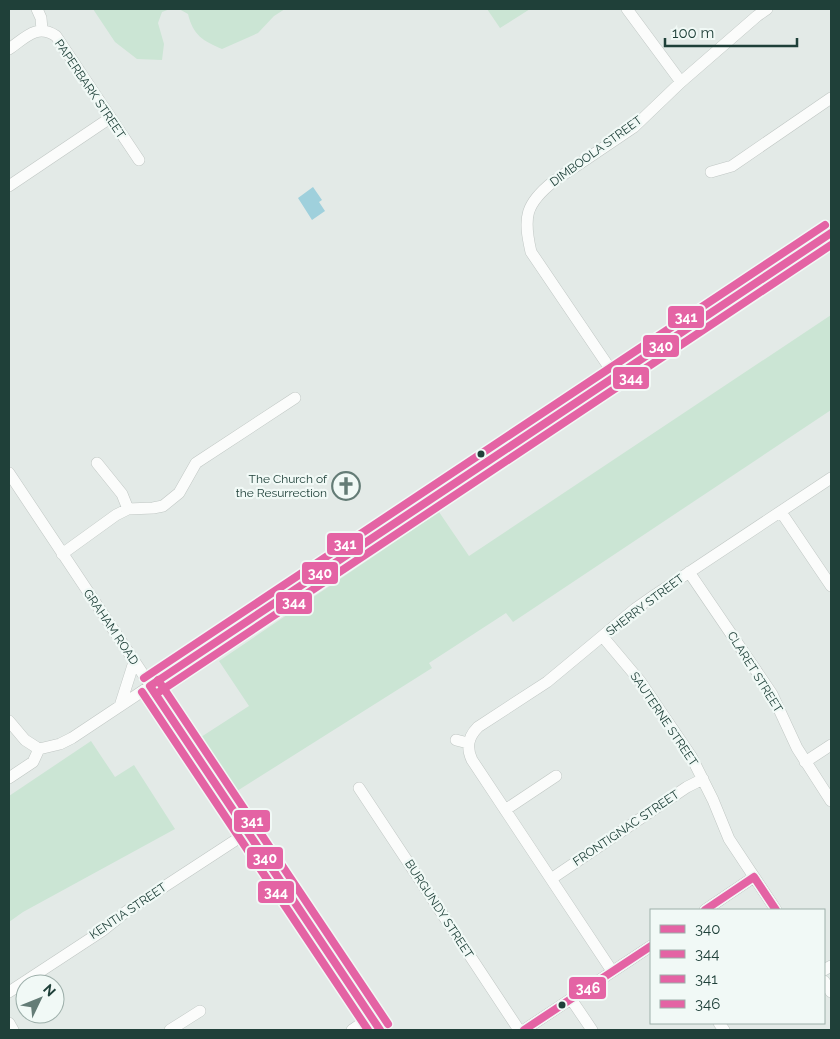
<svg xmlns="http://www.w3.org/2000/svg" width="840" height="1039" font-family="Raleway,sans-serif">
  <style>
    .green { fill: #cbe5d4 }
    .water { fill: #9fd0dc }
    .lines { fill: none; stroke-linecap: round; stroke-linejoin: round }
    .minor-casing { stroke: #c0c7c4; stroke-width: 12 }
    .minor { stroke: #fbfcfb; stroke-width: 11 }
    .bus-1-casing { stroke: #f1f9f6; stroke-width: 11 }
    .bus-2-casing { stroke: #f1f9f6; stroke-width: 11 }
    .bus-3-casing { stroke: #f1f9f6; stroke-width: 11 }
    .bus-4-casing { stroke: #f1f9f6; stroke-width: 11 }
    .bus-1 { stroke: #e463a4; stroke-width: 8 }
    .bus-2 { stroke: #e463a4; stroke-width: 8 }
    .bus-3 { stroke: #e463a4; stroke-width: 8 }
    .bus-4 { stroke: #e463a4; stroke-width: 8 }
    .bus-dot { fill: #1f4039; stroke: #f1f9f6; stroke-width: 2 }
    .labels { text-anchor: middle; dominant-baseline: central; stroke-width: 4.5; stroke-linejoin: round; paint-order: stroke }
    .street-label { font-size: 12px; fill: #1f4039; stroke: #f1f9f6 }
    .poi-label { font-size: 12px; fill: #1f4039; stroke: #f1f9f6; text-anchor: end }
    .line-badge { stroke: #f1f9f6; stroke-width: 2 }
    .badge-label { font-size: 14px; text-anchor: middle; font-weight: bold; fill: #fff }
  </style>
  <rect width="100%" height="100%" fill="#e3eae7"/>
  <path class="green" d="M93,9H170L162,12L158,23L164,44L162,60L137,59L115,42Z
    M179,9H285L274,16L258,33L222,49C203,41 193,35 188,14Z
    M487,9H530L500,28Z
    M831,315V410L513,622L506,613L429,663L432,668L237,791L201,737L249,706L219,661L439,512L469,556Z
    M91,741L115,777L134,765L175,829L23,912L9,922V796Z"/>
  <path class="water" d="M313,187L322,200L319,202L325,211L312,220L298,198Z"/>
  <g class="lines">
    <defs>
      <path id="minor" d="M37,9L41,18L42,30
        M627,9L681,82
        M9,49C25,38 37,23 56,36L139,160
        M711,172L732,166L831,98
        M9,186L110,118
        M615,376L531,252C523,217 525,204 554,181L634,127L681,82L757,16L767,9
        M97,463L122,494L128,509
        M9,473L380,1030
        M781,512L831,586
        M62,554L116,515L128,509L153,508L163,506L179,493L196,463L295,398
        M689,572L772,694L797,748L831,801
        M603,637L640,681L691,756L713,800L729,839L776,910
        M120,706L134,662
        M9,721L25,740L39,749
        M456,740L468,743
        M805,762L831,745
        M9,778L33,762L39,749L60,744L72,738L831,233
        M359,788L519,1030
        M505,810L556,776
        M551,879L687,787L703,779
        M705,910L754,877
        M824,970L831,966
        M612,971L472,760C466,747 468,737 478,727L547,682L635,609L655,595L831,478
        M824,981L831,992
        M9,992L102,931L127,911L248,832
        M571,999L592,1030
        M9,1023L13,1030
        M719,1023L724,1030
        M170,1030L200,1011
        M352,1030L371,1017
        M524,1030L651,946"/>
    </defs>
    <use href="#minor" class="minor-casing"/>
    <use href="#minor" class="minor"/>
    <defs>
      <path id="bus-1" d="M150,686L831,233
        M150,686L380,1030"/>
      <path id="bus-2" d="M142,692L368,1030
        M156,694L831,245"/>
      <path id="bus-3" d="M144,678L825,225
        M158,680L388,1024"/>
      <path id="bus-4" d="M754,877L776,910
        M705,910L754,877
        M524,1030L651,946"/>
    </defs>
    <use href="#bus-1" class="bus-1-casing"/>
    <use href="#bus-2" class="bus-2-casing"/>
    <use href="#bus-3" class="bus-3-casing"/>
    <use href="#bus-4" class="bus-4-casing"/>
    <use href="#bus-1" class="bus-1"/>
    <use href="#bus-2" class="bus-2"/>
    <use href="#bus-3" class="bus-3"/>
    <use href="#bus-4" class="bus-4"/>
  </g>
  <defs>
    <symbol id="church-ring" viewBox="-11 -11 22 22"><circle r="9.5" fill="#f1f9f6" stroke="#647c76" stroke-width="1.5"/><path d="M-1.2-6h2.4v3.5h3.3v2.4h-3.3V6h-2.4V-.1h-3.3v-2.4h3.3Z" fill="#647c76"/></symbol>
  </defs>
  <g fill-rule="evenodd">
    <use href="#church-ring" x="330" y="470" width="32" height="32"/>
  </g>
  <g class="bus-dot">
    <circle cx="481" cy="454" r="4.5"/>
    <circle cx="562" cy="1005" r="4.5"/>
  </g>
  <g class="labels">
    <g class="street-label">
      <text transform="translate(90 89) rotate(56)">PAPERBARK STREET</text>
      <text transform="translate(596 151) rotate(-36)">DIMBOOLA STREET</text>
      <text transform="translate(645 605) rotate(-37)">SHERRY STREET</text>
      <text transform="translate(111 627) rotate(56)">GRAHAM ROAD</text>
      <text transform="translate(755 672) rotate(58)">CLARET STREET</text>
      <text transform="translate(664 719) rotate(56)">SAUTERNE STREET</text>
      <text transform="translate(626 828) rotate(-34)">FRONTIGNAC STREET</text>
      <text transform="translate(439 909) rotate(57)">BURGUNDY STREET</text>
      <text transform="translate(128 911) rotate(-34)">KENTIA STREET</text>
    </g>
    <g class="poi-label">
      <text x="327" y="479">The Church of<tspan x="327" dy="14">the Resurrection</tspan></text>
    </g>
  </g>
  <g class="line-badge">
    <rect x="667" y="305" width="38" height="24" rx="5" fill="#e463a4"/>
    <rect x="642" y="334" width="38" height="24" rx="5" fill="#e463a4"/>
    <rect x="612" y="366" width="38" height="24" rx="5" fill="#e463a4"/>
    <rect x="326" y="532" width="38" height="24" rx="5" fill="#e463a4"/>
    <rect x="301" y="561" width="38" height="24" rx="5" fill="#e463a4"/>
    <rect x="275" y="591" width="38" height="24" rx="5" fill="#e463a4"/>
    <rect x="233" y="809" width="38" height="24" rx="5" fill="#e463a4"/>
    <rect x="246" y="846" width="38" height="24" rx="5" fill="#e463a4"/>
    <rect x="257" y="880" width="38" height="24" rx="5" fill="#e463a4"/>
    <rect x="568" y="976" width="39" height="24" rx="5" fill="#e463a4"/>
  </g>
  <g class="badge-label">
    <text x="686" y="322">341</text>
    <text x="661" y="351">340</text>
    <text x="631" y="383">344</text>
    <text x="345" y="549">341</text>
    <text x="320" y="578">340</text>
    <text x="294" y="607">344</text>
    <text x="252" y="826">341</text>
    <text x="265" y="863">340</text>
    <text x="276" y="897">344</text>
    <text x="588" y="993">346</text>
  </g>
  <rect width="840" height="1039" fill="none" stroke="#1f4039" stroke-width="20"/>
  <rect x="650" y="909" width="175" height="115" fill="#f1f9f6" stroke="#9dafaa"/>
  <rect x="660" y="925" width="25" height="8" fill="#e463a4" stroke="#9dafaa"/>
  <text x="695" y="934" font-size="15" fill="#1f4039">340</text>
  <rect x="660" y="950" width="25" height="8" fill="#e463a4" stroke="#9dafaa"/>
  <text x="695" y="959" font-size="15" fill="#1f4039">344</text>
  <rect x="660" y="975" width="25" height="8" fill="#e463a4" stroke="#9dafaa"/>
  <text x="695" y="984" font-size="15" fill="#1f4039">341</text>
  <rect x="660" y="1000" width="25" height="8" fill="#e463a4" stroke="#9dafaa"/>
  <text x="695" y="1009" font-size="15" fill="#1f4039">346</text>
  <g transform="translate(40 999) rotate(47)"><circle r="24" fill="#f1f9f6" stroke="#9dafaa"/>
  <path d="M0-4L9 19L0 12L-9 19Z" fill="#647c76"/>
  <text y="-8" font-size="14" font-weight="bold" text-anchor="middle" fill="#1f4039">N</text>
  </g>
  <path d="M665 38v8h132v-8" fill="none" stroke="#1f4039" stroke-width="2.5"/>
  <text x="672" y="38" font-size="15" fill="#1f4039" stroke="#f1f9f6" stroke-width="4" paint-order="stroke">100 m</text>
</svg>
